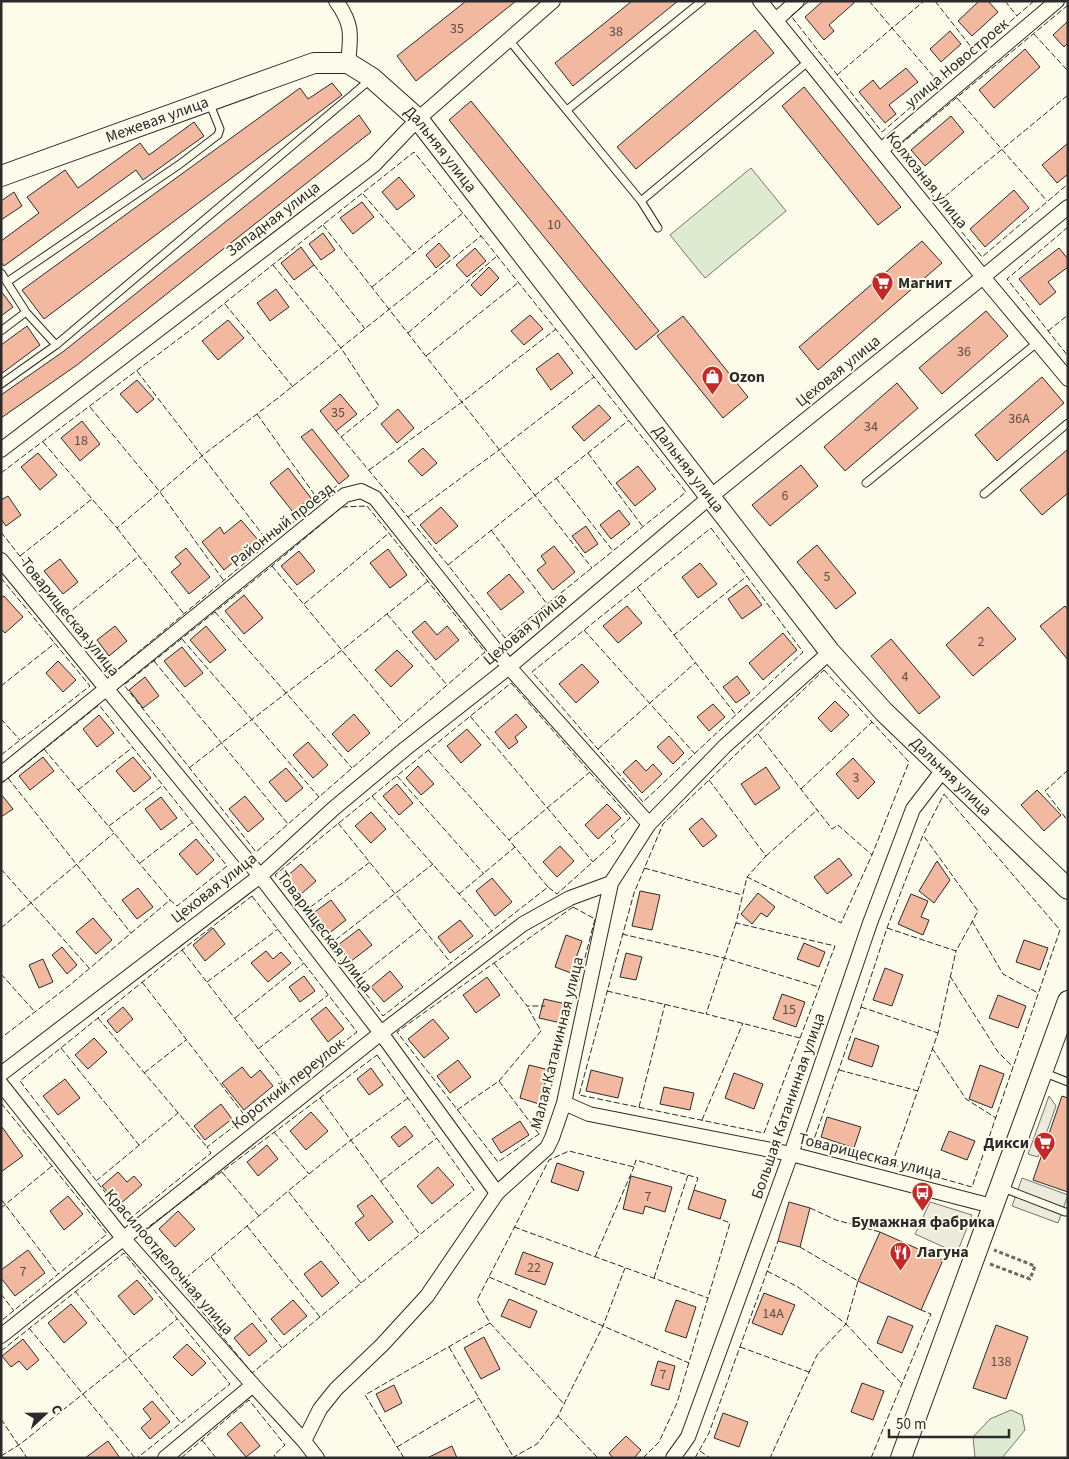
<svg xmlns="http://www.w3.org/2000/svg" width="1069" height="1459" font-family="'Source Sans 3',sans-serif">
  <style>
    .green { fill: #deebd1; stroke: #74746e }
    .parking { fill: #eceadb; stroke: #74746e }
    .building { fill: #f2b8a0; stroke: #2b2b2b }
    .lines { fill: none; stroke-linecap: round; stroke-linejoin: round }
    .lane-casing { stroke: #2b2b2b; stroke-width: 9 }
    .street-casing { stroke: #2b2b2b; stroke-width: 16 }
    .secondary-casing { stroke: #2b2b2b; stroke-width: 22 }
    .path { stroke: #6a6964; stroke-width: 3; stroke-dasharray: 4 2.5; stroke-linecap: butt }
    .lane { stroke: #fdfbea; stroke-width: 7 }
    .street { stroke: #fdfbea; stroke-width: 14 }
    .secondary { stroke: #fdfbea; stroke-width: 20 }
    .fence { stroke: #2b2b2b; stroke-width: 1; stroke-dasharray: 6 2.5; stroke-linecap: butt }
    .labels { text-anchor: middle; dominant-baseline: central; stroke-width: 4; stroke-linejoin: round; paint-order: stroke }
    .number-label { font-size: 14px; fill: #5d4e48 }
    .street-label { font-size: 16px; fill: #2b2b2b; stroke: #fdfbea }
    .poi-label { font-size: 16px; font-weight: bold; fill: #2b2b2b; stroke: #fdfbea; text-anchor: start }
  </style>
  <rect width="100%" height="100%" fill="#fdfbea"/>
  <path class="green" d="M751,168L786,211L705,278L670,235Z
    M1011,1410L1022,1415L1025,1430L1002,1458H975L973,1437L990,1419Z"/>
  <path class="parking" d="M1049,1096L1056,1106L1038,1157L1028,1154Z
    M1022,1178L1068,1195L1058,1223L1012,1206Z
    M930,1202L972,1215L957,1253L915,1234Z"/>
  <path class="building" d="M466,1H516L416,81L397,56Z
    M632,1H678L573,86L555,63Z
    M823,1H853L854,3L829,25L834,31L824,40L805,17Z
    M979,1H988L998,12L972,36L958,21Z
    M1068,21V43L1064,47L1053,35Z
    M755,30L774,53L636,169L617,147Z
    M950,31L961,44L941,62L930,49Z
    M1025,49L1040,67L994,108L979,90Z
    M906,68L918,82L889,105L896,114L885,123L859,92L873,80L880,89Z
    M332,83L342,95L44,319L22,290L300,88L308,99Z
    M804,87L901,207L878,225L782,106Z
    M471,101L659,331L636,350L449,120Z
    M359,115L371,132L77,365L1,418V395L64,351Z
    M951,116L964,132L925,166L911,150Z
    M194,122L204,136L143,180L136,170L4,266L1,262V241L39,213L27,197L65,170L78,188L140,143L149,155Z
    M1068,143V174L1057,183L1042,165Z
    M399,177L415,196L397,210L382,192Z
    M1014,190L1029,208L985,247L970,229Z
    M14,192L22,206L1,220V201Z
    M362,202L374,217L353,234L340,218Z
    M323,233L335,250L321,260L309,244Z
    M922,241L942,263L818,370L799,347Z
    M439,243L450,256L436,268L426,255Z
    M301,247L314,265L294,280L281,263Z
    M475,248L486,261L467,277L456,265Z
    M1059,248L1068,259V267L1048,282L1056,292L1040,305L1019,279Z
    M489,267L499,278L481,296L471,285Z
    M276,289L289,307L270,321L257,303Z
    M1,291L13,307L1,316Z
    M986,311L1008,336L942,394L919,368Z
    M530,315L543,329L524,345L511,331Z
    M683,316L748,397L723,418L657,336Z
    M228,320L244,338L218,360L202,341Z
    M27,326L40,345L1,374V345Z
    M558,353L573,373L551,390L536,369Z
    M1042,377L1064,403L997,461L975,435Z
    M137,380L154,399L137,413L120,394Z
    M897,383L918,408L845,471L824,447Z
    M340,394L357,414L336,431L320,411Z
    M599,405L611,418L584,441L572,427Z
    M398,409L414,428L397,443L381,424Z
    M82,421L100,444L80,461L61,438Z
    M312,429L349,476L339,484L301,437Z
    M423,448L437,463L422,476L408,461Z
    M1068,449V493L1042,515L1020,490Z
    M38,453L57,475L40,490L21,467Z
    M801,465L818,486L770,526L752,505Z
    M638,466L656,489L635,506L616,483Z
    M288,468L311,498L293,512L270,483Z
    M8,496L21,515L6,526L1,519V500Z
    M441,507L458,526L436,544L420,525Z
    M619,510L630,524L611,539L600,525Z
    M241,520L259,541L224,570L202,542L220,527L224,534Z
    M586,526L598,544L585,553L572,536Z
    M817,545L856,593L836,609L797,562Z
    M554,546L575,572L553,590L537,570L546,563L541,556Z
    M186,548L210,577L189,594L171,572L181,564L175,557Z
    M388,549L407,575L390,588L370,563Z
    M299,551L315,571L297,585L281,566Z
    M60,559L78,582L63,594L44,571Z
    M700,563L717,584L698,598L682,577Z
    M509,574L524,592L501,610L487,593Z
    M747,585L762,605L742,619L728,599Z
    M244,595L263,618L244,634L225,611Z
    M4,596L23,617L5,633L1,629V598Z
    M627,606L642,623L618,643L603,626Z
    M1065,606L1068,610V660L1040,626Z
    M988,607L1016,639L973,676L946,645Z
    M425,621L437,635L447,626L459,640L436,660L412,632Z
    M115,626L127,641L109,656L97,640Z
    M206,626L226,650L210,663L190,640Z
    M783,633L797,650L763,680L749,663Z
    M891,639L940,697L919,714L871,656Z
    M182,647L203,673L185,687L164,661Z
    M397,650L413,666L391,687L375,670Z
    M58,661L76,680L63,692L46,673Z
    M582,664L599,682L576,703L559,684Z
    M737,676L750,693L736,703L723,687Z
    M145,677L159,696L143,708L129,690Z
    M835,701L849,715L831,732L818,718Z
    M713,704L725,717L709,731L697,717Z
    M354,714L370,733L348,752L332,734Z
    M516,714L527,727L515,737L518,742L509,749L495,732Z
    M99,715L114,733L97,747L83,729Z
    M467,729L481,745L461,763L447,746Z
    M669,736L684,753L673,764L657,747Z
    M308,742L328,765L313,778L293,755Z
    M43,757L54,771L30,790L19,776Z
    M133,757L151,778L134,792L116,771Z
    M853,758L875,782L858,799L836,774Z
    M636,760L646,771L653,764L662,774L642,793L623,772Z
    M418,766L434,784L421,795L406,778Z
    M766,767L780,788L755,805L741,784Z
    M286,768L303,788L286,802L269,782Z
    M397,784L413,803L399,815L383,796Z
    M1037,790L1061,815L1044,831L1021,805Z
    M1,794L13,809L1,817Z
    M245,796L264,819L248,832L229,809Z
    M161,797L177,818L161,830L145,809Z
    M607,804L621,818L598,839L585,825Z
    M371,812L386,829L371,843L355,826Z
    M702,818L717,836L703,847L689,829Z
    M196,839L214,860L197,875L179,854Z
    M560,846L574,861L557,877L543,862Z
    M839,858L852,875L827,894L814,877Z
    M937,861L950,880L934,903L919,891Z
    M301,864L316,881L300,895L285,878Z
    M492,878L512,902L495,916L476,891Z
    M138,888L153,907L137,919L122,900Z
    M640,891L660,895L652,930L632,926Z
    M758,893L775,907L767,917L761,913L752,924L741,914Z
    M911,894L928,901L921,917L929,920L923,935L898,924Z
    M331,900L346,920L328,934L312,914Z
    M93,918L112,940L96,954L76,932Z
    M460,920L473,936L450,953L438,937Z
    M213,928L225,944L205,961L193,945Z
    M359,929L372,945L350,962L338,945Z
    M566,935L582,941L571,973L555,967Z
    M1024,940L1048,948L1040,970L1016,962Z
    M804,943L825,952L819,967L797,959Z
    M62,947L77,965L67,974L52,955Z
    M266,951L273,959L281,952L291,963L268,982L251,963Z
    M626,953L642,957L636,980L620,977Z
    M43,959L53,982L39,988L29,965Z
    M885,968L903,975L892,1006L873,1000Z
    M390,971L403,987L384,1002L371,987Z
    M304,976L315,991L300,1002L289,987Z
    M487,977L500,995L476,1013L463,995Z
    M782,994L805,1002L796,1027L773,1019Z
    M998,995L1026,1006L1018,1028L989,1018Z
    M544,999L566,1004L561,1023L539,1018Z
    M123,1007L133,1019L117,1033L107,1021Z
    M326,1007L344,1029L328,1042L311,1019Z
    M433,1019L449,1038L424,1058L408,1039Z
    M94,1038L107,1052L88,1069L75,1055Z
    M855,1038L879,1046L872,1067L848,1059Z
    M458,1060L471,1077L450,1093L437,1076Z
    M529,1065L549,1070L539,1104L520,1098Z
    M980,1065L1004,1074L992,1108L969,1099Z
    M242,1067L251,1078L260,1070L273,1086L244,1110L222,1083Z
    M371,1068L383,1085L369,1095L357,1079Z
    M591,1070L623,1078L618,1098L586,1091Z
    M734,1073L763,1084L754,1109L725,1098Z
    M65,1079L80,1098L58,1115L43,1096Z
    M664,1087L694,1093L690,1110L660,1104Z
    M1062,1096L1068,1098V1192L1033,1180Z
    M221,1104L232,1119L205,1140L194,1126Z
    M311,1112L328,1131L306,1150L290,1131Z
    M827,1117L861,1127L854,1148L821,1137Z
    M520,1121L529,1135L501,1153L492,1139Z
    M405,1126L413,1136L399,1147L391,1137Z
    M2,1127L23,1156L1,1172V1128Z
    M949,1131L975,1141L967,1160L941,1150Z
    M267,1145L278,1159L258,1176L247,1162Z
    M557,1163L584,1172L578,1191L551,1182Z
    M438,1167L454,1185L432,1204L417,1186Z
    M118,1172L127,1182L134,1176L142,1185L119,1205L102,1186Z
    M631,1176L672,1187L665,1212L645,1206L643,1214L623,1209Z
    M694,1190L726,1200L720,1219L688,1209Z
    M372,1195L393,1222L369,1241L355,1223L364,1216L357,1206Z
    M68,1196L83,1214L64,1230L50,1211Z
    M789,1202L810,1208L800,1247L778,1241Z
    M178,1211L195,1229L175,1247L159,1229Z
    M880,1232L943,1260L921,1310L858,1281Z
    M28,1250L45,1273L15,1296L1,1278V1270Z
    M523,1252L553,1263L545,1285L515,1274Z
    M321,1261L339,1283L322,1297L304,1274Z
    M137,1280L153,1299L134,1315L118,1296Z
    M764,1293L795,1305L782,1335L752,1323Z
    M509,1299L537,1311L530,1328L501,1316Z
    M293,1300L307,1316L284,1335L271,1319Z
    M676,1300L696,1307L686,1338L665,1331Z
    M71,1304L87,1323L64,1343L48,1323Z
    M888,1316L913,1326L902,1353L877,1343Z
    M252,1323L267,1341L249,1356L234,1338Z
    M996,1325L1028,1337L1006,1399L973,1388Z
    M484,1337L500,1369L481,1379L464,1348Z
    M23,1339L39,1360L27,1370L19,1361L11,1367L2,1356Z
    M187,1344L206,1363L192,1376L173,1357Z
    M658,1361L675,1366L669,1390L651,1385Z
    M862,1383L884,1391L873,1420L851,1412Z
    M394,1385L402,1403L385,1412L376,1394Z
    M152,1401L170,1422L150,1439L141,1428L151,1419L143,1409Z
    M723,1413L748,1422L739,1447L714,1438Z
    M241,1422L260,1446L246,1457L227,1434Z
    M626,1436L641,1450L634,1458H613L609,1453Z
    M108,1441L120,1458H85Z
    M452,1446L457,1458H427Z"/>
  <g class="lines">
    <defs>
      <path id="lane" d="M509,40L641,201L658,228
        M567,110L702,1
        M641,201L809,61
        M1,273L26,312L56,345
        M7,282L180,164L218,135L220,129L209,102
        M1,331L26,312
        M1,384L56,345L371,79
        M866,483L1038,342
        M984,494L1068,423
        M1045,1073L1068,1082
        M1003,1188L1065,1212H1068"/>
      <path id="street" d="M336,1C353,24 351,35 348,63
        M760,1L983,277L1068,379
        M776,20L797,1
        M881,150L1057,1
        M1,450L374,165L418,119L553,1
        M1,560L260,876L381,1033L497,1193
        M1,774L345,495L361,491L375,498L509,667L649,824
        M1,1074L260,876L333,809L405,749L509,667L710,497L983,277L1068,207
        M1,1084L123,1238L253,1385L304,1441L317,1458
        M564,1103L589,1114L791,1154L992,1206
        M1,1336L381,1033L523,924L570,898L611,883
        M304,1441L320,1409L336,1389L382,1345L427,1296L497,1193L547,1148L552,1138L564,1103L611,883L649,824L725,746L830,652
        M165,1458L253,1385
        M673,1458L688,1437L791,1154L870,923L913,809L943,770"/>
      <g id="secondary">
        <path id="s1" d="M1,176L314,63H348L372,78L418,119L830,652L884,712L1068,889"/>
        <path d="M901,1458L1068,1001"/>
      </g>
    </defs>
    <use href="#lane" class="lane-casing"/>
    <use href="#street" class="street-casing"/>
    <use href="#secondary" class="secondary-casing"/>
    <path class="path" d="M990,1264L1030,1279L1035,1266L994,1250"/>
    <use href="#lane" class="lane"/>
    <use href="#street" class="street"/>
    <use href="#secondary" class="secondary"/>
    <path class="fence" d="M809,1L791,16L882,132L1034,1
      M869,1L939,83
      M935,1L975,52
      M1005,1L1017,16
      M1068,5L895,149L982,257L1068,184
      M1034,34L1068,71
      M837,75L924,1
      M957,98L1047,201
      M363,194L414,253
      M938,202L1068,95
      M323,225L592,568
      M1068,227L1007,279L1068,356
      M273,265L341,348L379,406L341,437
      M314,265L365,329
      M372,287L463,213
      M225,304L293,387
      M1048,331L1068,315
      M408,333L497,256
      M426,356L519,282
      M137,371L269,543
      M90,407L160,492L224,581
      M257,414L319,501
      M43,442L117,528L203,455L278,398L481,236
      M588,453L643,527
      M369,470L462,402L556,329
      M1,473L201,322L414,152L686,492L505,638L448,565L336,431
      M556,478L613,551
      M367,506L485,652L256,852L124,685L272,566L342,507Z
      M408,517L499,450L594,377
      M117,528L184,614
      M711,528L803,652L643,802L532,672Z
      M491,530L547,604
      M1,532L112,674L339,484
      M20,556L92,499
      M448,565L629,420
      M272,566L403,724
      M1,578L90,686L1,755
      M637,587L674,635L747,576
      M304,604L389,533
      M215,612L352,768
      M387,614L447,685
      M66,615L139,556
      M584,630L695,754
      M674,635L736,715
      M182,639L319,797
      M154,661L288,824
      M824,670L909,762L872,855L841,923L747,877L736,923L835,946L764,1133L579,1095L634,893L663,824Z
      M511,683L630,818L611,836L616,841L557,894L548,887L383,1016L275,875Z
      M1,686L55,643
      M470,716L593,862
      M1,719L20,740
      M758,734L832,829L838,825L872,855
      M44,749L170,900
      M598,749L695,663
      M428,750L509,840
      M189,768L342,650L428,581
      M1068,770L1045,791L1068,821
      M397,776L484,874
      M8,778L131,933
      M709,780L766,856L747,877
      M1,784L99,705L227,866L177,906L170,900L70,985L1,1038
      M801,789L872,722
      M78,790L133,747
      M944,794L1060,930L972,1187L813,1142L861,1007L887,928L923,835Z
      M372,796L492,931
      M338,823L451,963
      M109,826L163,785
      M766,856L817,810
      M140,863L193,822
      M644,868L742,895
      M1,869L89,968
      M548,887L509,840L590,772
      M459,894L515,847
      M252,896L357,1032L207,1147L211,1153L127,1221L20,1081L182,950Z
      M573,907L595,919L539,1134L498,1162L397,1032Z
      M304,912L370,862
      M972,921L1003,974L1038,993
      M736,923L706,1014L800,1038
      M1,928L114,833
      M887,928L956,951L978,911L923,835
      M622,934L724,958L819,987
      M329,945L433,864
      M182,950L287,1086
      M494,963L527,1006H545
      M1,974L35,1012
      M950,976L998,1052L1013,1067
      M355,980L423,927
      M142,982L246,1117
      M207,982L278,929
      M607,991L706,1014
      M861,1007L938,1033
      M98,1018L207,1147
      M235,1018L304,963
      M61,1048L139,1145
      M932,1048L966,1099L996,1118
      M258,1049L328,995
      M377,1055L474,1190L252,1373L139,1234Z
      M839,1070L918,1091
      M144,1073L186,1040
      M499,1081L541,1031L527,1006
      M320,1098L420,1235
      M1,1103L107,1234L1,1321
      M639,1107L665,1004
      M457,1110L499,1081L539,1134
      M702,1120L743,1023
      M274,1132L309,1174
      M892,1164L938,1033L956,951
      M222,1172L259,1216
      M96,1181L178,1113
      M381,1181L437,1138
      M1,1199L58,1274
      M1,1208L52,1166
      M810,1208L836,1220L880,1232
      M247,1226L320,1317
      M514,1227L708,1298
      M800,1247L858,1281L846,1324L902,1384
      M211,1257L282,1348
      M595,1257L634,1167
      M767,1271L798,1287L846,1324L817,1355L770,1458
      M489,1277L689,1363
      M654,1278L688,1175
      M361,1283L288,1191L351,1140L408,1098
      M179,1284L288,1191
      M75,1291L181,1423
      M1,1294L14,1311
      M490,1323L564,1404
      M29,1328L135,1458
      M449,1347L514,1458
      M740,1347L809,1372
      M1,1351L124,1253L230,1384L137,1458
      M558,1416L598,1458
      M1,1419L27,1458
      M202,1440L216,1458
      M397,1447L479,1398
      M700,1451L710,1458
      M1,1456L19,1445L177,1319
      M181,1458L249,1400L285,1445L274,1455L276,1458
      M404,1458L365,1395L490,1323L477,1300L549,1160L569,1151L634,1167L636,1160L698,1178L694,1190
      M512,1458L537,1444L558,1416L603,1326L625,1268
      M643,1458L659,1442L677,1403L730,1223L720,1219
      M695,1458L709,1433L778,1241
      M871,1458L931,1314L921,1310"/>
  </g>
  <defs>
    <symbol id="supermarket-pin" viewBox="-11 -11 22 30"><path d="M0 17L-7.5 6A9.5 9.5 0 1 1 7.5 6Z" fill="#c62828" stroke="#fdfbea"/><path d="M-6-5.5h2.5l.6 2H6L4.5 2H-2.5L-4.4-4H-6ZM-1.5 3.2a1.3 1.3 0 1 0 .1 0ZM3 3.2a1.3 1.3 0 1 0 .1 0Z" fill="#fff"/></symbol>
    <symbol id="shop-pin" viewBox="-11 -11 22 30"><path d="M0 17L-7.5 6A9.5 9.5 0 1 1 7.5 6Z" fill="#c62828" stroke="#fdfbea"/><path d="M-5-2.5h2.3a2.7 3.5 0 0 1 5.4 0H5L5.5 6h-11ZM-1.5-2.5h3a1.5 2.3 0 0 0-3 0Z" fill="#fff"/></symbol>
    <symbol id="bus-pin" viewBox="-11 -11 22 30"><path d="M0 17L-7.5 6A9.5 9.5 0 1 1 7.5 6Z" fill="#c62828" stroke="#fdfbea"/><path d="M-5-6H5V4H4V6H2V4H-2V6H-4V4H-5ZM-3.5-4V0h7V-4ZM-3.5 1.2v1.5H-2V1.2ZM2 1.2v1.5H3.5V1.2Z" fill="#fff"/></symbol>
    <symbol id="restaurant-pin" viewBox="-11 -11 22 30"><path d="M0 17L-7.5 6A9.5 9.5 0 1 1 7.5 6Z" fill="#c62828" stroke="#fdfbea"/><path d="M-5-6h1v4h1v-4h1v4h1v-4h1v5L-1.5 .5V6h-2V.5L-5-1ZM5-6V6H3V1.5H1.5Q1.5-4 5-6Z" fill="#fff"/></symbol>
  </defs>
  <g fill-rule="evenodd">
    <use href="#supermarket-pin" x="870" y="270" width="25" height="34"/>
    <use href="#shop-pin" x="700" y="364" width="25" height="34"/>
    <use href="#supermarket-pin" x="1032" y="1130" width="25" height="34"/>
    <use href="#bus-pin" x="910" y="1180" width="25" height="34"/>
    <use href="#restaurant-pin" x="888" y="1240" width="25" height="34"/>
  </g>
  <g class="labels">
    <g class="number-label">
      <text x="457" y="29">35</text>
      <text x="616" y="32">38</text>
      <text x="554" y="225">10</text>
      <text x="964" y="352">36</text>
      <text x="338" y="413">35</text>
      <text x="1019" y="419">36А</text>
      <text x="871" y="427">34</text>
      <text x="81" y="441">18</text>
      <text x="785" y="496">6</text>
      <text x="827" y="577">5</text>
      <text x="981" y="642">2</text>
      <text x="905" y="677">4</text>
      <text x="856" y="778">3</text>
      <text x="789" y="1010">15</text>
      <text x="648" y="1197">7</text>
      <text x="534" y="1268">22</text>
      <text x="23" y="1272">7</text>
      <text x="773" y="1314">14А</text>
      <text x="1001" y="1362">138</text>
      <text x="663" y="1375">7</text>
    </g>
    <g class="street-label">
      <text transform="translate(957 63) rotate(-40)">улица Новостроек</text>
      <text stroke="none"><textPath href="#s1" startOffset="166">Межевая улица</textPath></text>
      <text stroke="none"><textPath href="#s1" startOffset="494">Дальняя улица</textPath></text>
      <text transform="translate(927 180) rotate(51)">Колхозная улица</text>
      <text transform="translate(273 219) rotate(-37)">Западная улица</text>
      <text transform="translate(838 371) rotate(-39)">Цеховая улица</text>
      <text stroke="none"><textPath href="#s1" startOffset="899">Дальняя улица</textPath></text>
      <text transform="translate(282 525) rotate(-38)">Районный проезд</text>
      <text transform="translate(70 617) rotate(51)">Товарищеская улица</text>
      <text transform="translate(525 629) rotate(-40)">Цеховая улица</text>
      <text stroke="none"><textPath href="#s1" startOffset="1304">Дальняя улица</textPath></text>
      <text transform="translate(214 888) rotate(-38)">Цеховая улица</text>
      <text transform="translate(325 932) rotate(53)">Товарищеская улица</text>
      <text transform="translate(557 1043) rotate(-76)">Малая Катанинная улица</text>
      <text transform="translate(288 1084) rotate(-38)">Короткий переулок</text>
      <text transform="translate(788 1106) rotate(-71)">Большая Катанинная улица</text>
      <text transform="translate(870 1156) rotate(14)">Товарищеская улица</text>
      <text transform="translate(169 1262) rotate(49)">Красилоотделочная улица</text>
    </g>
    <g class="poi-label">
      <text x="898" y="283">Магнит</text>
      <text x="729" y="377">Ozon</text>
      <text x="1029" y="1143" text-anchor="end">Дикси</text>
      <text x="923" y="1222" text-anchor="middle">Бумажная фабрика</text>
      <text x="917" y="1252">Лагуна</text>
    </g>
  </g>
  <rect width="1069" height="1459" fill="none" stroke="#2b2b2b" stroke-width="5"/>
  <g transform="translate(45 1414) rotate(68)" stroke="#fdfbea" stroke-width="4" paint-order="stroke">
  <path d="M0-4L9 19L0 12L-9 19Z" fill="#2b2b2b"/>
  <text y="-8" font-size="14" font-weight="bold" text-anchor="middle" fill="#2b2b2b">С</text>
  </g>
  <path d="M889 1429v8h120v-8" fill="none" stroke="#2b2b2b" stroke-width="2.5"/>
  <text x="896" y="1429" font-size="15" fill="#2b2b2b" stroke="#fdfbea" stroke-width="4" paint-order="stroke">50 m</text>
</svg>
